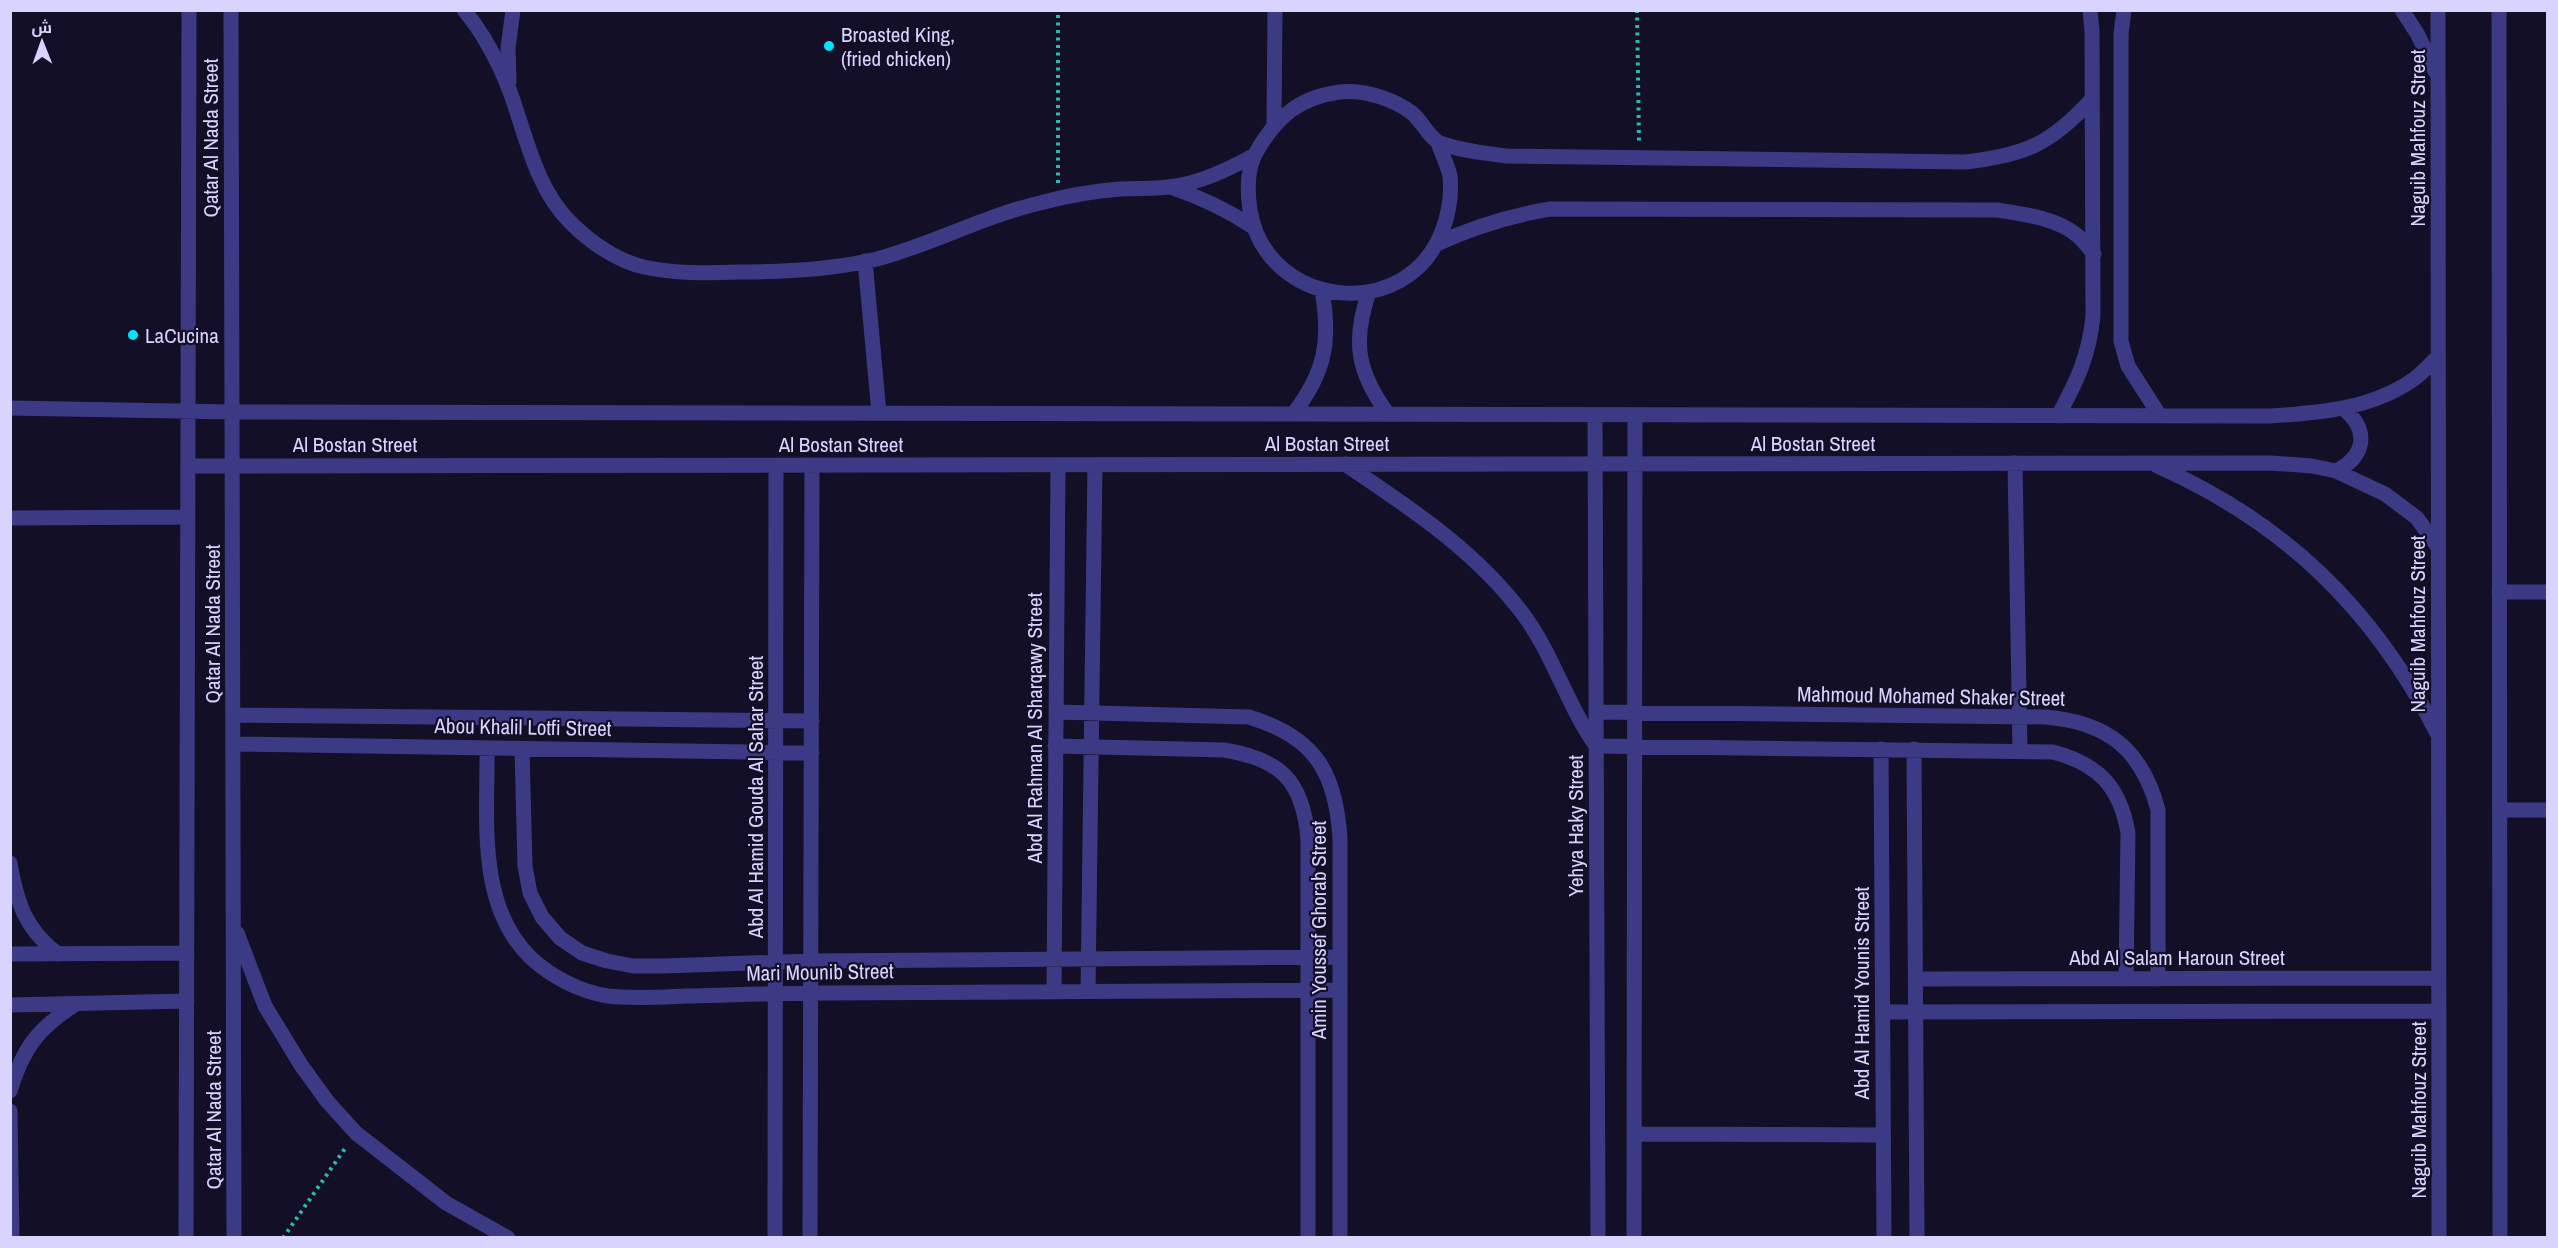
<svg xmlns="http://www.w3.org/2000/svg" width="2558" height="1248" font-family="'Archivo Narrow',Cairo,sans-serif">
  <style>
    .lines { fill: none; stroke-linecap: round; stroke-linejoin: round }
    .path { stroke: #2fb8b0; stroke-width: 4; stroke-dasharray: 3 4.5; stroke-linecap: butt }
    .minor { stroke: #3d3a85; stroke-width: 15 }
    .poi-dot { fill: #00e5ff; stroke: #130f26; stroke-width: 2 }
    .labels { text-anchor: middle; dominant-baseline: central; stroke-width: 4.5; stroke-linejoin: round; paint-order: stroke }
    .poi-label { font-size: 21px; fill: #d9d4ff; stroke: #130f26; text-anchor: start }
    .street-label { font-size: 21px; fill: #d9d4ff; stroke: #130f26 }
  </style>
  <rect width="100%" height="100%" fill="#130f26"/>
  <g class="lines">
    <path class="path" d="M1637,10L1639,142
      M1058,183V10
      M283,1238L346,1147"/>
    <path class="minor" d="M231,10L234,1238
      M464,10C484,34 498,61 509,89C526,134 535,188 571,223C590,242 617,261 644,267C675,274 707,273 739,272C785,272 832,270 877,259C933,244 984,216 1040,203C1066,196 1093,191 1120,189C1136,188 1153,189 1168,187C1198,184 1227,170 1253,156
      M2124,10L2121,34V341L2128,366L2160,416
      M2402,10L2418,35L2435,71
      M2438,10L2439,1238
      M2499,10L2500,1238
      M509,82L508,48L513,10
      M1274,124L1275,10
      M1438,142C1441,153 1448,165 1450,176C1452,195 1449,212 1443,229C1408,325 1266,309 1250,210C1247,190 1247,166 1258,149C1278,116 1300,97 1340,92C1363,89 1394,99 1412,113C1422,121 1429,138 1440,143C1461,151 1485,153 1507,156L1965,162C2026,155 2051,144 2092,99
      M1170,187C1200,197 1226,209 1253,227
      M1437,244C1475,226 1509,216 1550,209L1997,210C2023,214 2057,218 2078,236C2084,241 2089,249 2094,254
      M865,261L879,413
      M1369,292C1352,341 1357,372 1388,414
      M10,408L232,412L2270,416C2319,413 2372,409 2414,379C2422,373 2430,364 2438,357
      M1294,413C1325,372 1331,341 1322,291
      M1595,415L1598,1238
      M2058,416C2077,381 2089,356 2093,316L2092,31L2090,10
      M2015,463L2020,751
      M1345,464C1410,508 1475,550 1523,614C1553,654 1567,705 1596,746L2053,752C2098,764 2120,786 2128,833L2126,979
      M188,466L2271,463L2312,466L2336,471L2385,494L2417,518L2438,547
      M2157,466C2284,522 2374,609 2437,733
      M2336,471C2366,456 2369,430 2344,409
      M10,518L188,517
      M2499,592H2548
      M1056,712L1249,717C1315,737 1336,772 1340,839V1238
      M1596,712L2045,717C2107,722 2142,749 2158,810V979
      M233,715L812,721
      M233,744L812,753
      M1055,746L1224,750C1281,759 1303,781 1308,839V1238
      M487,748C488,816 476,904 530,957C550,976 580,992 608,996C634,999 661,997 687,996C734,995 781,993 828,993C999,992 1169,991 1340,990
      M522,749L525,866L530,893L542,917L560,938L582,953L607,961L633,966H663L811,961L1340,957
      M1881,749L1884,1238
      M1914,749L1917,1238
      M2500,810H2548
      M10,863C17,903 25,929 58,954
      M237,933L265,1006L301,1065L327,1101L356,1133L446,1203L508,1238
      M10,954L187,953
      M1915,979L2439,978
      M1088,991L1095,465
      M1054,992L1058,465
      M10,1005L187,1001
      M1883,1012L2438,1011
      M10,1091C23,1048 38,1028 76,1004
      M10,1111L12,1238
      M1634,1134L1883,1135
      M186,1238L189,10
      M775,1238L776,465
      M810,1238L812,465
      M1634,1238L1635,415"/>
  </g>
  <g class="poi-dot">
    <circle cx="829" cy="46" r="6"/>
    <circle cx="133" cy="335" r="6"/>
  </g>
  <g class="labels">
    <g class="poi-label">
      <text x="841" y="34">Broasted King,<tspan x="841" dy="24">(fried chicken)</tspan></text>
      <text x="145" y="335">LaCucina</text>
    </g>
    <g class="street-label">
      <text transform="translate(210 138) rotate(-90)">Qatar Al Nada Street</text>
      <text transform="translate(2417 138) rotate(-90)">Naguib Mahfouz Street</text>
      <text x="1327" y="443">Al Bostan Street</text>
      <text x="1813" y="443">Al Bostan Street</text>
      <text x="355" y="444">Al Bostan Street</text>
      <text x="841" y="444">Al Bostan Street</text>
      <text transform="translate(212 624) rotate(-90)">Qatar Al Nada Street</text>
      <text transform="translate(2417 624) rotate(-90)">Naguib Mahfouz Street</text>
      <text transform="translate(1931 696) rotate(1)">Mahmoud Mohamed Shaker Street</text>
      <text transform="translate(523 727) rotate(1)">Abou Khalil Lotfi Street</text>
      <text transform="translate(1034 728) rotate(-90)">Abd Al Rahman Al Sharqawy Street</text>
      <text transform="translate(755 797) rotate(-90)">Abd Al Hamid Gouda Al Sahar Street</text>
      <text transform="translate(1575 826) rotate(-90)">Yehya Haky Street</text>
      <text transform="translate(1318 930) rotate(-90)">Amin Youssef Ghorab Street</text>
      <text x="2177" y="957">Abd Al Salam Haroun Street</text>
      <text transform="translate(820 972) rotate(-1)">Mari Mounib Street</text>
      <text transform="translate(1861 993) rotate(-90)">Abd Al Hamid Younis Street</text>
      <text transform="translate(213 1110) rotate(-90)">Qatar Al Nada Street</text>
      <text transform="translate(2418 1110) rotate(-90)">Naguib Mahfouz Street</text>
    </g>
  </g>
  <rect width="2558" height="1248" fill="none" stroke="#d9d4ff" stroke-width="24"/>
  <g transform="translate(42 42) rotate(359)" stroke="#130f26" stroke-width="4.5" paint-order="stroke">
  <path d="M0-4.5L10 22L0 15L-10 22Z" fill="#d9d4ff"/>
  <text y="-9" font-size="16" font-weight="bold" text-anchor="middle" fill="#d9d4ff">ش</text>
  </g>
</svg>
